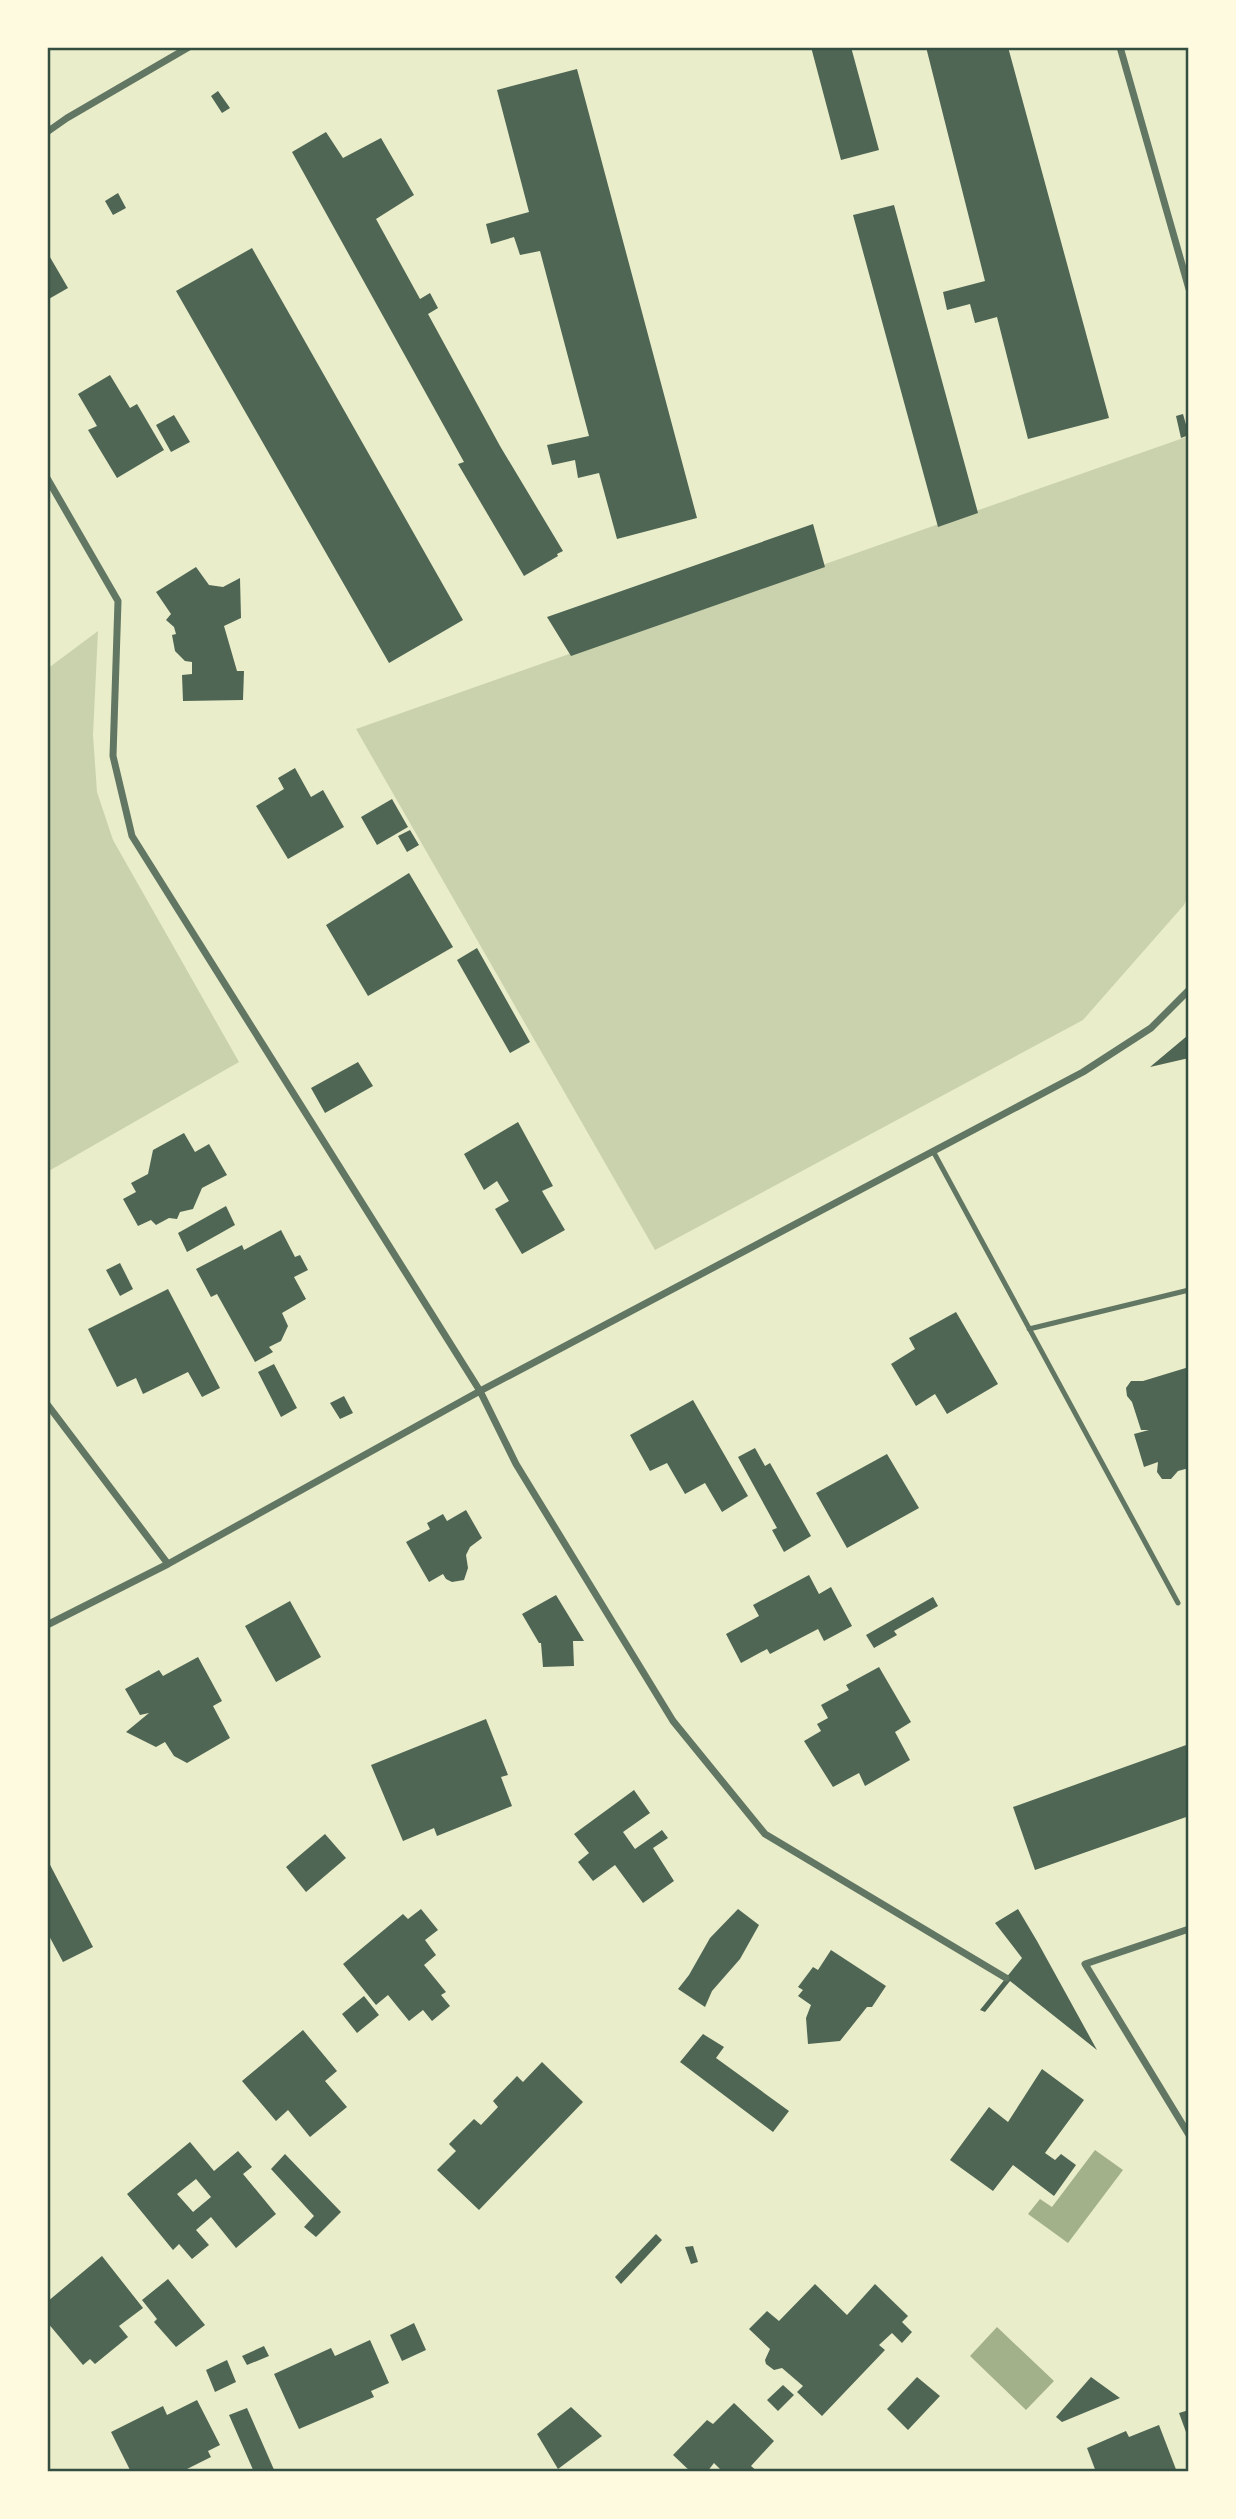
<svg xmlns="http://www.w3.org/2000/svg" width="1236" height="2519" font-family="'Work Sans',sans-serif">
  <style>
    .green { fill: #cad2ad }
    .water { fill: #a3b18a }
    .building { fill: #4f6655; fill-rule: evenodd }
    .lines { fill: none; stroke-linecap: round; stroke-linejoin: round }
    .service { stroke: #617663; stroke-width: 5 }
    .minor { stroke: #617663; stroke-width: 7 }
    .neatline { fill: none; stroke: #344e41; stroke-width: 2.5 }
  </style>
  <rect width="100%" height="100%" fill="#e9edc9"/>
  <path class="green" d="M1189,436V894L1184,905L1083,1020L655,1250L356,729Z
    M98,631L93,735L97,792L113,840L239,1062L47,1172V669Z"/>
  <path class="water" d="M1095,2150L1123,2170L1068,2243L1028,2214L1040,2199L1052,2207Z
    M997,2327L1054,2381L1026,2410L970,2356Z"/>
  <path class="building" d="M811,47H851L879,150L841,160Z
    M926,47H1008L1109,418L1028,439L997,317L975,323L970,304L947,310L943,292L985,281Z
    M577,69L697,518L617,539L599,473L578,478L575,460L552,465L547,445L589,436L540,251L520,255L514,237L491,244L486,224L529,212L497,90Z
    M218,91L230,108L222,113L211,96Z
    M326,132L343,158L381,138L414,195L376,219L420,299L430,293L438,308L428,314L500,446L563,551L557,554L558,556L524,576L458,464L464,462L292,152Z
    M118,193L126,208L113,215L105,201Z
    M894,205L978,513L938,527L853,215Z
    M252,248L463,620L389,663L176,291Z
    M47,252L68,288L47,300Z
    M110,375L130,408L137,404L164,450L117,478L88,430L97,426L78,394Z
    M1183,414L1189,435L1181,438L1176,416Z
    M174,415L190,442L171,452L156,425Z
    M813,524L825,567L571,656L547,617Z
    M196,567L209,585L223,587L240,578L241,618L224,626L237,671H244L243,700L183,701L182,675L192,674V662L185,661L175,651L172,635L176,634L174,627L166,620L171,614L156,592Z
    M295,768L311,797L323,790L344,827L288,859L256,806L284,789L278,778Z
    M392,799L408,827L377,845L361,817Z
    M410,830L419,845L407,852L398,836Z
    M409,873L453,947L368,996L326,925Z
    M477,948L530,1042L510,1053L457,960Z
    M1189,1033V1058L1150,1067L1187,1036Z
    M358,1062L373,1086L325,1113L311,1088Z
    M518,1122L553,1186L542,1191L565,1230L522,1254L495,1209L509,1201L497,1181L484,1190L464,1154Z
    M184,1133L195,1152L209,1144L227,1175L202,1188L193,1209L180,1212L177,1219L169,1218L156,1225L151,1220L138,1226L123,1199L136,1192L131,1183L148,1174L153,1150Z
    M226,1206L235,1225L187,1252L178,1233Z
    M281,1230L295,1257L300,1255L308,1270L294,1277L306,1299L282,1313L288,1326L281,1341L269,1347L273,1352L255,1362L217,1294L211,1297L196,1269L242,1245L244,1250Z
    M120,1263L133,1289L120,1296L106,1270Z
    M168,1289L220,1388L202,1397L188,1372L143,1394L136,1378L117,1387L88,1329Z
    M956,1312L998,1384L947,1414L935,1394L916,1406L891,1364L915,1349L909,1338Z
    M274,1364L297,1408L281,1417L258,1372Z
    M1189,1367V1468L1178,1471L1171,1479H1162L1157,1472L1158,1462L1144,1467L1134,1434L1149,1430H1141L1132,1402L1127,1396L1126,1388L1131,1381H1143Z
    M344,1396L353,1413L340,1419L330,1403Z
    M693,1400L748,1496L722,1512L705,1483L685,1494L667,1463L650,1471L630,1435Z
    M755,1448L765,1466L770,1463L811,1536L784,1552L772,1530L777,1528L738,1457Z
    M887,1454L919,1508L847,1548L816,1493Z
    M466,1510L482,1538L470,1547L466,1555L468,1568L464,1580L452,1582L446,1579L443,1574L429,1582L406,1542L430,1529L427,1523L443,1514L447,1521Z
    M809,1575L819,1594L831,1587L852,1626L824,1641L818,1629L770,1654L767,1649L741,1663L726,1634L759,1616L753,1605Z
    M556,1595L584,1641H573L574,1666L543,1667L541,1643H539L522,1614Z
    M933,1597L938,1606L894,1631L897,1635L874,1648L866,1635Z
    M290,1601L321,1657L276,1682L245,1626Z
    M198,1657L222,1701L213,1706L230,1738L187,1763L174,1756L165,1742L156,1747L126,1732L149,1713L140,1715L125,1689L159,1670L163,1676Z
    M879,1667L911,1722L895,1732L910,1760L865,1786L859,1773L833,1787L804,1741L821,1731L817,1724L828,1718L821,1705L849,1690L846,1685Z
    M486,1719L508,1775L501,1777L512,1806L437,1836L434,1828L403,1841L371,1765Z
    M1189,1744V1816L1035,1870L1013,1807Z
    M634,1790L650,1813L623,1832L635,1849L662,1830L668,1838L653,1848L674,1881L643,1903L615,1865L593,1881L578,1862L589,1853L574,1834Z
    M325,1834L346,1858L306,1892L286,1867Z
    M47,1859L93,1947L63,1962L47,1932Z
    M421,1909L438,1930L425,1940L436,1955L424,1965L446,1992L441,1995L450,2006L432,2021L423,2010L409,2021L388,1995L376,2005L343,1964L403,1914L408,1919Z
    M738,1909L759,1925L740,1959L712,1991L705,2007L678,1989L689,1975L710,1938Z
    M1018,1909L1037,1941L1097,2050L1010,1981L985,2012L980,2010L1022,1958L995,1923Z
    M831,1950L886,1986L872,2007H867L840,2041L808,2044L806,2018L811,2005L798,1996L803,1990L798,1987L813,1967L818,1970Z
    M364,1996L379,2015L357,2033L342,2014Z
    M303,2030L337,2071L325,2081L347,2107L310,2137L288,2110L276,2121L242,2081Z
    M703,2034L724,2047L716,2058L789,2111L773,2132L680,2062Z
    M542,2062L583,2102L479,2210L437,2170L456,2151L449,2144L474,2119L481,2125L498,2107L493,2101L517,2076L523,2082Z
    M1042,2069L1084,2100L1045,2153L1055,2160L1061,2154L1076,2165L1054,2196L1013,2165L993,2191L950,2160L989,2107L1008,2122Z
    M190,2142L214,2171L238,2151L252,2167L243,2174L276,2214L236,2248L211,2217L196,2230L209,2245L192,2259L179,2244L173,2250L127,2194ZM196,2179L211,2197L193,2212L177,2194Z
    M285,2154L341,2212L316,2237L304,2227L314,2216L271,2169Z
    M656,2234L662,2240L621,2284L615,2277Z
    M693,2246L698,2262L691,2264L685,2247Z
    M102,2256L143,2308L119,2326L128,2337L95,2364L90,2359L83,2365L47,2322V2302Z
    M168,2279L205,2325L176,2347L154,2322L157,2319L142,2300Z
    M815,2284L847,2315L875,2284L908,2316L902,2322L912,2332L902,2343L892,2333L879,2345L885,2350L822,2416L797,2392L803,2386L782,2368L774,2370L766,2364L765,2360L770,2349L749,2329L767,2311L779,2321Z
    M414,2323L426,2350L402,2361L390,2335Z
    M370,2340L389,2383L371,2391L374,2397L299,2429L274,2374L331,2348L335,2356Z
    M264,2346L269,2356L247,2365L242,2356Z
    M227,2360L236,2382L215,2392L206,2370Z
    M917,2377L940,2396L908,2430L887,2409Z
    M1091,2377L1120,2398L1062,2422L1056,2417Z
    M783,2385L794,2395L778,2411L767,2400Z
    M197,2400L220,2445L208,2451L211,2457L181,2472H131L111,2432L163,2406L167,2415Z
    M734,2403L774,2441L751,2466L758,2472H723L714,2463L707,2472H691L673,2455L707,2420L713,2424Z
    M571,2407L602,2436L558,2469L537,2434Z
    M247,2408L275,2472H254L229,2415Z
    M1189,2410V2431L1186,2432L1179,2413Z
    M1159,2425L1177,2472H1096L1087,2448L1126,2431L1129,2437Z"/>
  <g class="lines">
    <path class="service" d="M933,1151L1178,1603
      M1029,1329L1189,1290"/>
    <path class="minor" d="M1120,47L1189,289
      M47,132L67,118L189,47
      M47,478L118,601L113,756L132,836L480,1391L516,1464L673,1721L765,1834L1006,1978
      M47,1404L168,1564
      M47,1625L168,1564L480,1391L1083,1072L1151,1028L1189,990
      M1189,1929L1085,1964L1189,2135"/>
  </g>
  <rect width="1236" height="2519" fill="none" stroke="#fefae0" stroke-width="98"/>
  <rect x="49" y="49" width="1138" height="2421" class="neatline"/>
</svg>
